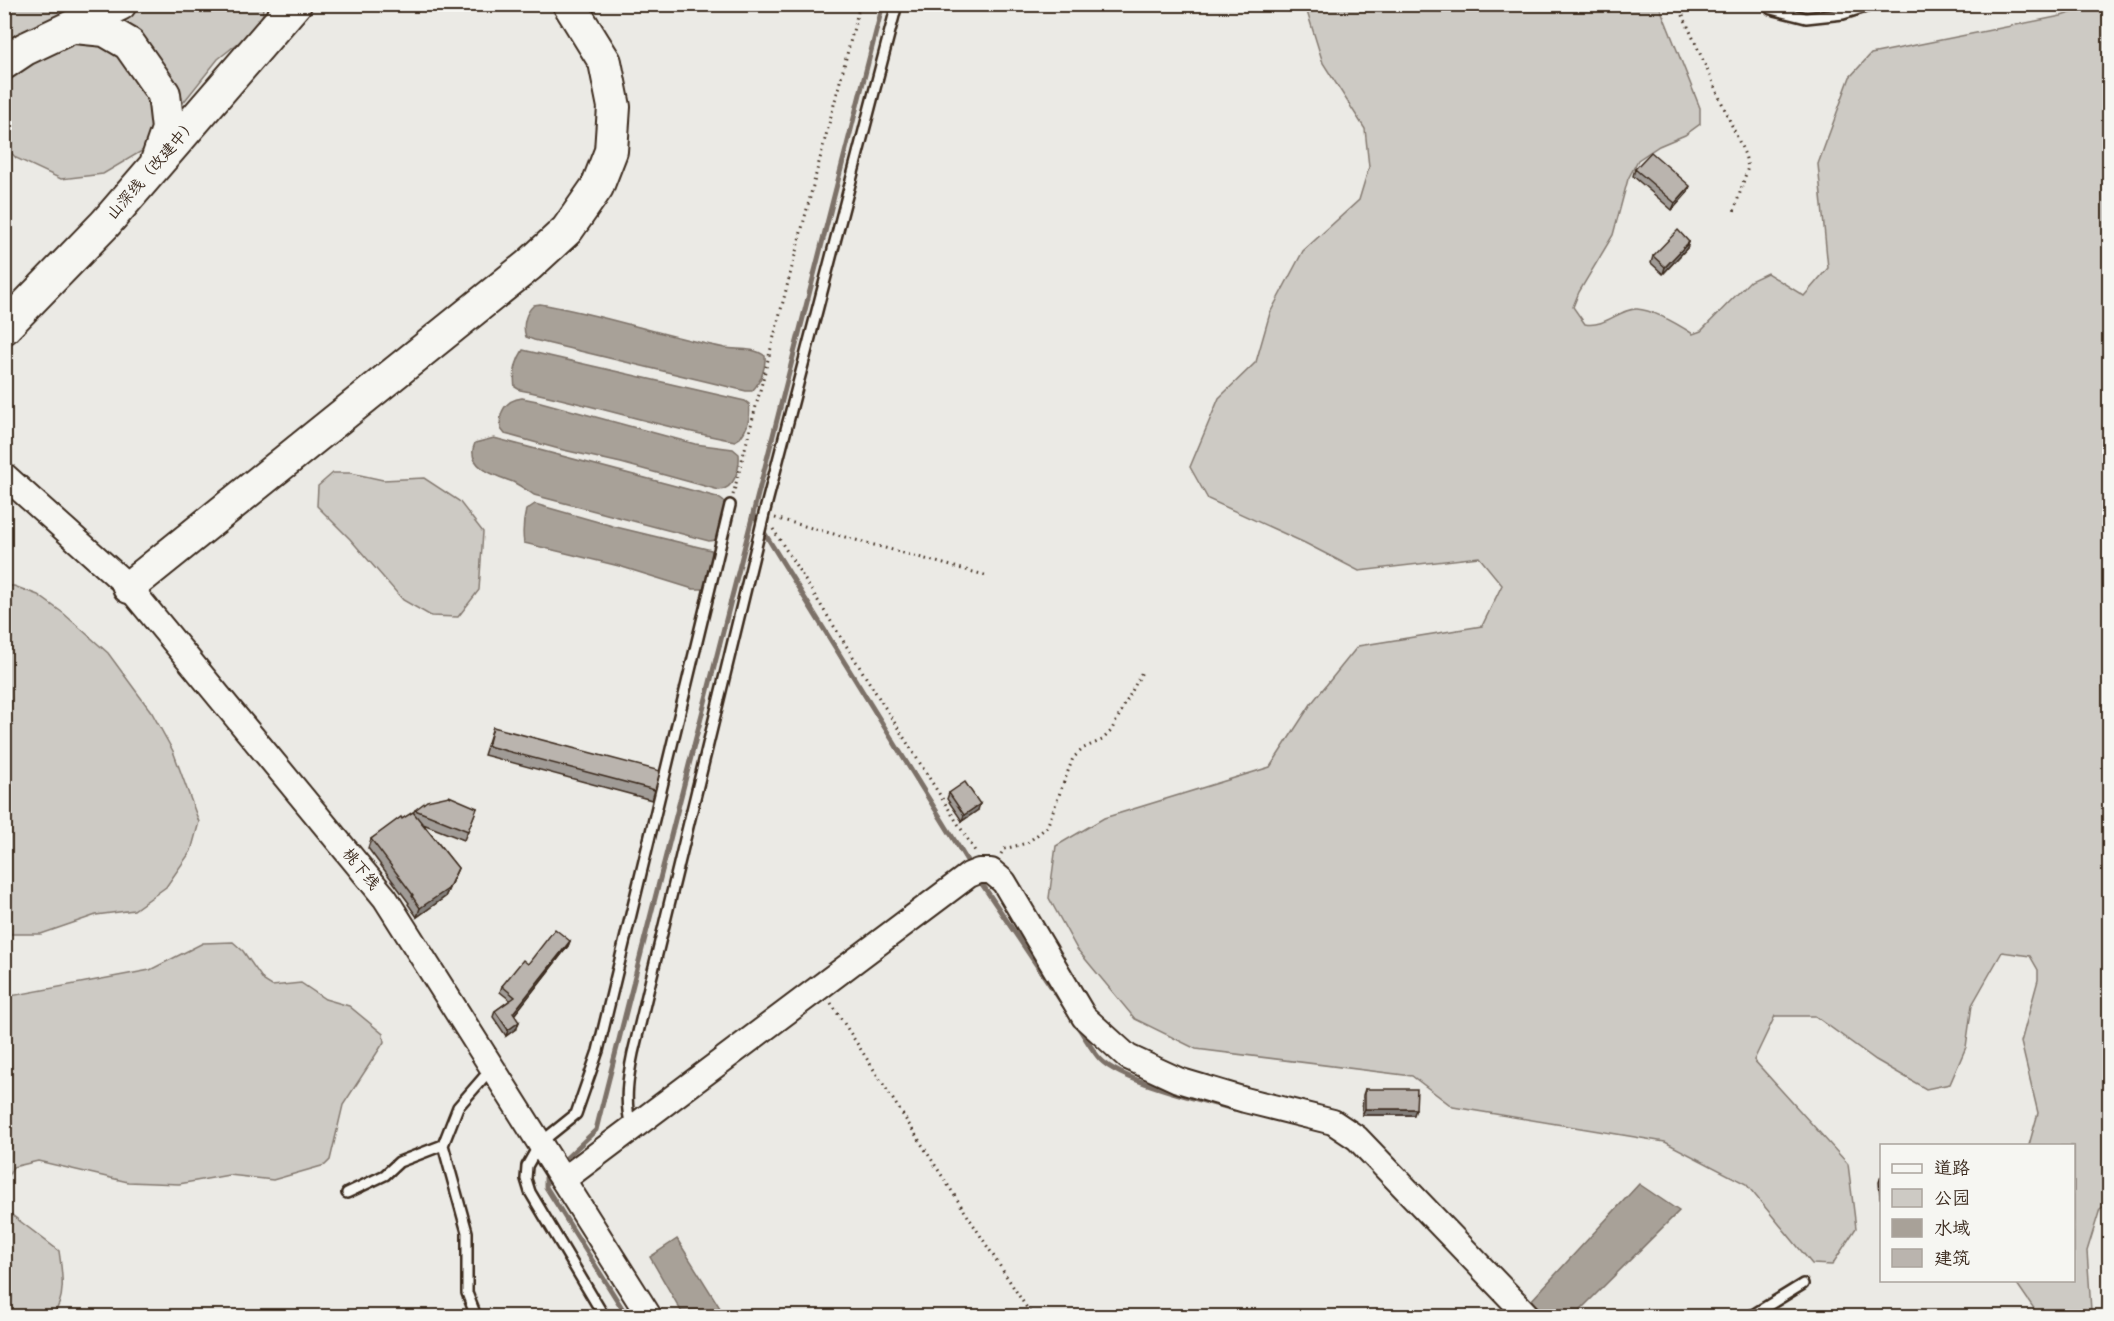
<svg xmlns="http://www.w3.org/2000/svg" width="2114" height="1321" font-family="Pangolin,'LXGW WenKai TC',sans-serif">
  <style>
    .green { fill: #cdcac4; stroke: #847a71; stroke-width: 1.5 }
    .water { fill: #a8a198; stroke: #7c7167; stroke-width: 1.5 }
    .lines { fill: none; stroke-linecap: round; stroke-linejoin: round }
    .stream { stroke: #7c7167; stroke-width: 5 }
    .lane-casing { stroke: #3b2a1e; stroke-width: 14 }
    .secondary-casing { stroke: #3b2a1e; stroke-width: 28 }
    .highway-casing { stroke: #3b2a1e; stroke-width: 36 }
    .path { stroke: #3b2a1e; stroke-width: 3; stroke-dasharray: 1.5 4.5; stroke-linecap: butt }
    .lane { stroke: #f6f6f2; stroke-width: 9 }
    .secondary { stroke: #f6f6f2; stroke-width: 24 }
    .highway { stroke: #f6f6f2; stroke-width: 32 }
    .wall { fill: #a09b96; stroke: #3b2a1e; stroke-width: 1.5 }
    .shaded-wall { fill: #827e7a; stroke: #3b2a1e; stroke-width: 1.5 }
    .building { fill: #bab4ae; stroke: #3b2a1e; stroke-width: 1.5 }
    .labels { text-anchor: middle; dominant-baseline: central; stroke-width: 4.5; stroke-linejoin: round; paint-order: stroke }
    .street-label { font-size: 16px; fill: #3b2a1e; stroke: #f6f6f2 }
  </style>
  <rect width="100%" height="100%" fill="#ebeae5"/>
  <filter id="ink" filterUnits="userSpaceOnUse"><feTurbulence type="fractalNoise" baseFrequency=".0167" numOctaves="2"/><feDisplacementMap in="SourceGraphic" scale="12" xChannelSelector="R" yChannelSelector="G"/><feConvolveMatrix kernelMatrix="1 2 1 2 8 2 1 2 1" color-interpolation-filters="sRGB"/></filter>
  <g filter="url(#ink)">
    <path class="green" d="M5,5H263L262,24L218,59L147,148L103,174L61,179L16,158L5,146Z
      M1305,5H1659L1700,108V124L1685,135L1659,146L1638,160L1628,179L1613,235L1579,292L1573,307L1585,324C1605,328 1621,308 1637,309C1653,310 1679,325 1693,334L1701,331L1750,281L1767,273L1804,296L1828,268L1818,164L1850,77L1871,54L2061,16L2096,5H2109L2110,1202L2100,1209L2087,1251L2091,1310L2081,1316H2044L2037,1313L2015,1281L2074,1280V1146L2029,1145L2038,1113L2021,1042L2038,980V970L2030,956L2002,952L1972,1005L1966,1047L1950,1084L1926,1089L1876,1060L1815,1016H1775L1754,1060L1848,1164L1856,1228L1832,1265L1812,1264L1746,1184L1665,1142L1453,1107L1412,1076L1196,1049L1135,1019L1077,949L1049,898L1056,846L1104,818L1270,767L1311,704L1358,646L1482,626L1502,585L1479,557L1359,571L1305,543L1208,499L1190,467L1219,398L1256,362L1270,313L1303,251L1359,200L1369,167L1365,129L1323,63Z
      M333,473H351L383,480L424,478L459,501L483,532L479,590L458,617L431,616L403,600L350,539L317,506L318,486Z
      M4,586H14L38,595L63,613L108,653L152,713L173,751L199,822L191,851L166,887L134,910L96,915L41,934H5Z
      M233,942L243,951L264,981L272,986L301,983L325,999L349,1006L383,1034L384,1042L343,1105L330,1160L325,1165L273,1180L229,1175L179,1184L128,1182L38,1161L13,1167L5,1184V997L150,970L203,943Z
      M4,1209L59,1251C62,1272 67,1299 52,1316H5Z"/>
    <path class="water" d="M540,304C602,314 662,336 725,348C738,350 754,347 765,356C766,367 761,382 752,391H746L534,340L526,337C522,326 525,313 534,305Z
      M523,350L745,401L749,404C751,417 748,428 740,438L735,441C662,428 592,404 520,390L515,387C513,375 516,361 523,350Z
      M522,398L537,401L695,444L733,449L739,454C740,468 735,489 719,490L621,463L559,449L505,434L501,429C498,413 505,400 522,398Z
      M494,438L717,497L723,501L725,505L719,533L715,540L709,541L534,495C528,491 521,486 513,482C497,476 464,467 475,443Z
      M535,504L616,527L711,550L714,557L707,586L703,589H693L619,566L524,543C522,531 523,522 526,510Z
      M1639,1184L1679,1211L1574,1316H1544L1530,1302Z
      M677,1239L725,1316H684L650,1257Z"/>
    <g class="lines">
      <path class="stream" d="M754,516L971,867
        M978,878L1063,1004
        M1076,1024C1084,1035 1091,1049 1100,1059C1120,1081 1203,1101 1234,1109
        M560,1164L596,1130L601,1110L883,4
        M551,1173L546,1178V1187L627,1316"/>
      <defs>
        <path id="lane" d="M1766,4L1771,9L1806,18L1843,14L1875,4
          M631,1126C624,1101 628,1077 633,1053L764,514L897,4
          M347,1193L385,1175L399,1162L443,1145
          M602,1313L530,1192L526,1179L527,1166L540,1143L576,1114L598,1051L730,505
          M476,1316L467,1293V1232L443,1145L458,1107L491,1069
          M1751,1316L1803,1284"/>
        <path id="secondary" d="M4,475L129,587L385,898L649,1316
          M563,1180L969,875L979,871H991L1004,882L1084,1017L1128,1057L1178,1080L1245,1100L1333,1122L1357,1138L1528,1316"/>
        <path id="highway" d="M75,27L105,30L129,44L164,94L168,129L157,161
          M4,63L25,49L120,4
          M4,328L105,224L295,4
          M129,587L529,265L567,230L597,187L611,151L614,107L605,62L569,4"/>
      </defs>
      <use href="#lane" class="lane-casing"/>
      <use href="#secondary" class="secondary-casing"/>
      <use href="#highway" class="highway-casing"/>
      <path class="path" d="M1678,4L1745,155L1748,167L1733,215
        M733,495L860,4
        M775,518L988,576
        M773,529L975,851
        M1001,854L1004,849L1027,843L1047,827L1073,758L1084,748L1102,740L1111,731L1143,670
        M831,1003L1032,1316"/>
      <use href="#lane" class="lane"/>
      <use href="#secondary" class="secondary"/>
      <use href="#highway" class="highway"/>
    </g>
    <path class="wall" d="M1635,169L1688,192L1672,210L1633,176Z
      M1689,242L1687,248L1663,274L1651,263L1653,256Z
      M493,727L655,790L652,800L484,755Z
      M949,793L978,810L962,821L947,799Z
      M477,808L464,840L423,824L458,868L445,897L417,917L408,904L409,903L368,848L371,839L402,819L413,813L415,810Z
      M570,941L568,946L514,1015L517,1028L506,1036L493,1017L495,1011L510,1000L500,992L502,986L528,964Z
      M1365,1089L1414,1115H1362L1363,1095Z
      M1881,1176V1198H1880L1879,1182Z"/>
    <path class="shaded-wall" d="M1690,186L1688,192L1672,210L1675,203Z
      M1689,242L1687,248L1663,274L1665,267Z
      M980,804L978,810L962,821L964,815Z
      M458,868L445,897L417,917L420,908Z
      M570,941L568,946L511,1019L513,1013Z
      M519,1022L517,1028L506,1036L508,1030Z
      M1365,1109H1416L1414,1115H1362Z"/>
    <path class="building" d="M1651,152L1690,186L1675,203L1635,169Z
      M1678,230L1689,242L1665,267L1653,256Z
      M493,727L660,771L655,790L488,746Z
      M965,782L980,804L964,815L949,793Z
      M449,796L477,808L468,831L415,810L427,801Z
      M413,812L458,868L448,889L420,908L412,896L413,895L371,839L401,817L402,819Z
      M555,929L570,941L513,1013L519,1022L508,1030L495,1011L515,997L502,986L523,960L528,964Z
      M1365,1089H1417L1416,1109H1365Z"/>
  </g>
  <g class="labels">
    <g class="street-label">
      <text transform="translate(152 169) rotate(-49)">山深线（改建中）</text>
      <text transform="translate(361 869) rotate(51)">桃下线</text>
    </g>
  </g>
  <rect width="2114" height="1321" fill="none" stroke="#f6f6f2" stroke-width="24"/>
  <rect x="12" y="12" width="2090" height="1297" fill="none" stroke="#3b2a1e" stroke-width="2" filter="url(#ink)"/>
  <rect x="1880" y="1144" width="195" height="138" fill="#f6f6f2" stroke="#aba49d" stroke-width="1.5"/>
  <rect x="1892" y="1164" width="30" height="9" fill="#f6f6f2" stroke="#aba49d" stroke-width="1.5"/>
  <text x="1934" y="1174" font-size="18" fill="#3b2a1e">道路</text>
  <rect x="1892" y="1189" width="30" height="18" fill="#cdcac4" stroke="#aba49d" stroke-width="1.5"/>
  <text x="1934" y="1204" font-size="18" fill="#3b2a1e">公园</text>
  <rect x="1892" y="1219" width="30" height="18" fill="#a8a198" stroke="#aba49d" stroke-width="1.5"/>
  <text x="1934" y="1234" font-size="18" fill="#3b2a1e">水域</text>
  <rect x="1892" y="1249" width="30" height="18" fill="#bab4ae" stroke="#aba49d" stroke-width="1.5"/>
  <text x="1934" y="1264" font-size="18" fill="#3b2a1e">建筑</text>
</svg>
